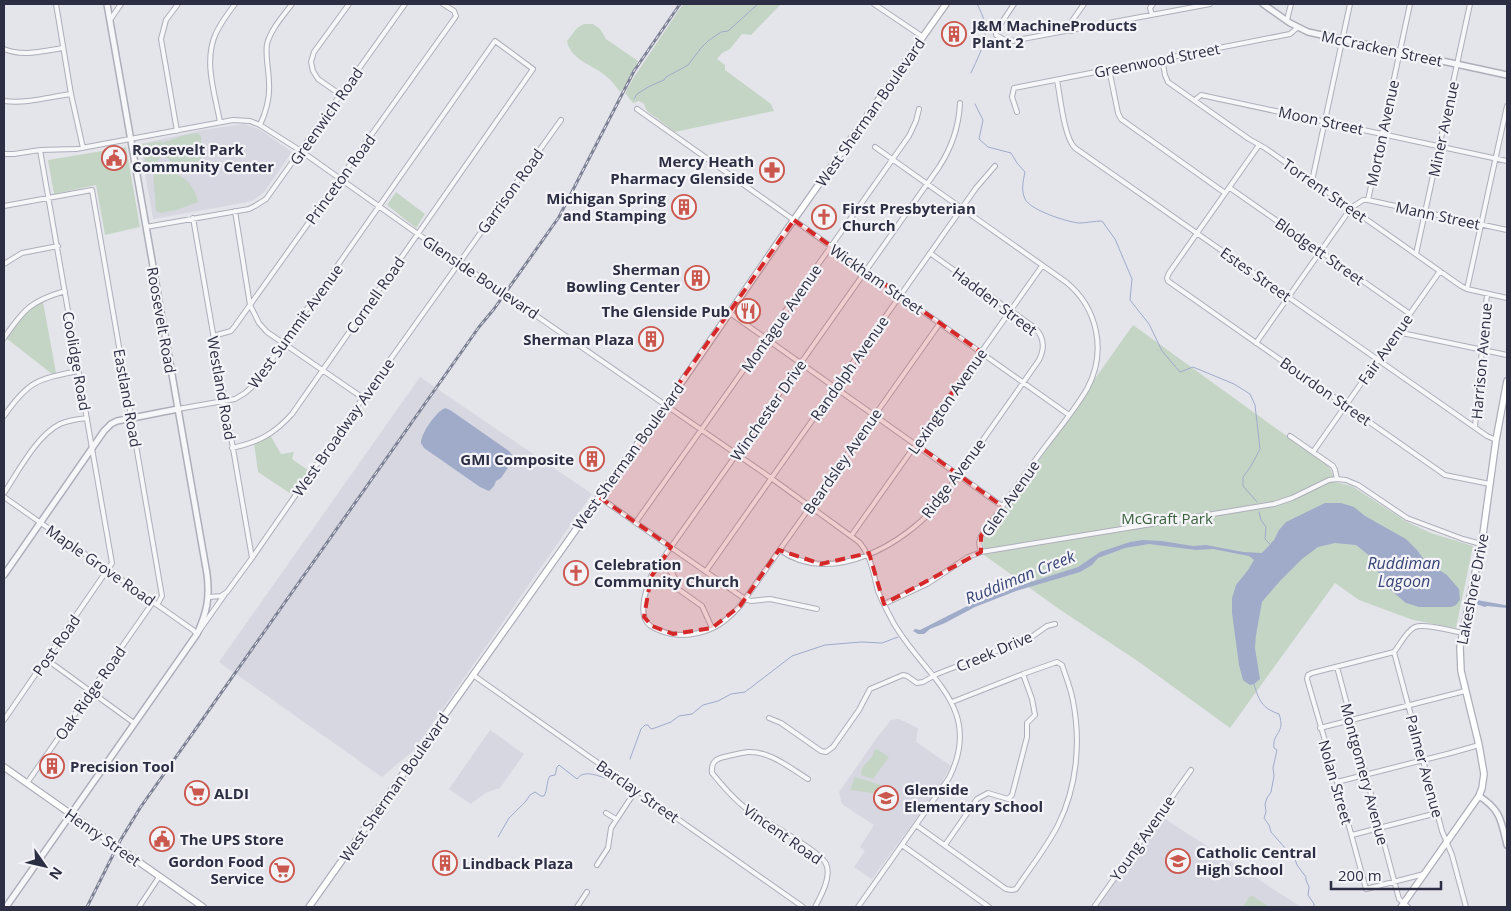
<svg xmlns="http://www.w3.org/2000/svg" width="1511" height="911" font-family="'Open Sans',sans-serif">
  <style>
    .built { fill: #d6d7e0 }
    .green { fill: #c5d5c5 }
    .water { fill: #a0abca }
    .lines { fill: none; stroke-linecap: round; stroke-linejoin: round }
    .stream { stroke: #a0abca; stroke-width: 1 }
    .minor-casing { stroke: #adaeb9; stroke-width: 6 }
    .tertiary-casing { stroke: #adaeb9; stroke-width: 8 }
    .secondary-casing { stroke: #adaeb9; stroke-width: 8 }
    .minor { stroke: #f7f7f9; stroke-width: 4 }
    .tertiary { stroke: #f7f7f9; stroke-width: 5 }
    .secondary { stroke: #fff; stroke-width: 5.5 }
    .rail-casing { stroke: #7d8194; stroke-width: 3 }
    .rail { stroke: #f4f4f8; stroke-width: 1; stroke-dasharray: 4; stroke-linecap: butt }
    .marked { fill: #d62828; fill-opacity: 0.2; stroke: #d62828; stroke-width: 4; stroke-dasharray: 10 6; stroke-linejoin: round }
    .labels { text-anchor: middle; dominant-baseline: central; stroke-width: 4.5; stroke-linejoin: round; paint-order: stroke }
    .poi-label { font-size: 15px; font-weight: bold; fill: #2c2f43; stroke: #f4f4f8; text-anchor: start }
    .street-label { font-size: 15px; fill: #2c2f43; stroke: #f4f4f8 }
    .park-label { font-size: 15px; fill: #395f3b; stroke: #f4f4f8 }
    .water-label { font-size: 16px; font-style: italic; fill: #374476; stroke: #f4f4f8 }
  </style>
  <rect width="100%" height="100%" fill="#e4e5eb"/>
  <path class="built" d="M243,124L259,129L292,152L264,192L254,200L243,203L153,219L140,144L203,130Z
    M420,377L592,494L414,750L382,777L219,662Z
    M899,719L918,728L916,742L951,766L938,789L872,879L854,867L865,851L860,847L874,825L842,804L839,792L876,739L891,720Z
    M490,730L524,754L500,788L485,793L471,804L449,789Z
    M1159,815L1301,907H1095Z"/>
  <path class="green" d="M683,4H781L751,35L742,34L730,49L722,53L717,59L725,65V70L771,104L774,111L675,132L647,111L644,104L639,101L633,103L625,93L634,77Z
    M584,24H593L600,29L606,39L638,61L624,87L620,92C616,87 612,81 607,77C594,65 570,60 567,41L577,28Z
    M198,133L201,136V173C185,174 172,167 164,153L153,167H147L141,146L143,144L161,141L162,143L181,136Z
    M126,147L140,227L105,235L96,185L54,194L48,160Z
    M165,170C182,174 195,184 198,202L176,210L160,213L156,211L153,171Z
    M396,192L425,214L416,228L387,205Z
    M43,302L56,373L52,374L6,338C17,322 25,312 43,302Z
    M1133,325L1328,466L1331,470L1335,482L1352,486L1407,522L1431,533L1473,546L1456,628L1413,620L1359,600L1335,583L1230,728L1139,662L1059,609L984,555L983,543L984,535Z
    M270,435L281,454L294,452L292,459L311,472L294,496L258,472L254,443Z
    M877,749L889,757L873,779L861,775C862,764 866,765 871,758C873,756 873,753 874,750Z
    M855,777L881,785L877,792L873,793L850,790Z
    M1253,896L1269,907H1243L1249,897Z"/>
  <path class="water" d="M445,408L450,410L509,451L513,456L509,466L501,478L496,481L494,486L489,491L480,487L424,448L421,443C421,433 436,412 445,408Z
    M1325,503H1341L1354,507L1365,516L1406,539L1417,550L1425,561L1447,575L1459,589L1460,600L1456,605L1451,607H1419L1406,603L1387,587L1378,572L1371,557L1356,545L1335,543L1318,547L1302,559L1280,581L1262,602L1256,635L1255,648L1260,679L1254,684L1250,685L1243,680L1239,665L1232,613V598L1236,585L1248,570L1254,560L1249,556L1213,549L1196,550L1149,544L1125,548L1098,558L1092,565L1080,572L1016,591L975,607L945,623L930,629L924,634H918L913,631L915,629L920,630L987,596L1078,567L1100,552L1130,542L1143,540L1162,541L1193,546L1206,545L1243,552L1262,553L1274,540L1279,530L1286,522Z
    M1477,600L1505,605H1507V608L1487,606L1485,607L1476,604Z"/>
  <g class="lines">
    <path class="stream" d="M971,73C983,46 993,32 977,4
      M634,99L637,94L650,86L664,80L666,77L688,65L701,48L708,41L721,32L728,31L758,4
      M975,104L983,120L979,139L988,147L1011,153L1017,163L1025,172C1023,182 1021,190 1025,199C1030,210 1067,222 1079,223C1086,223 1095,221 1102,221L1115,239L1132,279L1130,300L1149,324L1162,351L1180,372L1193,367L1234,384L1250,394L1255,405L1260,449L1251,466L1243,477V486L1257,502
      M1259,512L1261,520L1266,527L1265,539L1271,545
      M1254,684C1259,701 1262,708 1279,714C1286,734 1272,732 1274,748L1277,750L1273,768L1274,776L1271,792L1267,798L1265,804L1266,812L1264,818L1269,825L1271,832L1286,849L1293,854L1297,865L1306,877V880L1309,887L1308,895L1314,904V907
      M630,759L641,729L645,725H648L650,728L652,729L671,722L679,716L692,714L703,705L718,701L731,694L745,692L792,656L825,645L861,642L882,643L898,637
      M498,837L509,818L526,801L530,795L535,792L541,796H544C548,789 546,782 550,776L555,775L557,767L559,765L577,779C584,769 598,776 608,779"/>
    <defs>
      <path id="minor" d="M56,4L71,94L83,148
        M874,4L923,37
        M1014,4L996,31V35L1005,40L1012,41L1210,4
        M1152,15L1150,8L1153,4
        M110,20L121,4
        M1287,20L1291,4
        M1072,31L1071,24L1072,21L1084,4
        M4,49C23,57 43,51 63,48
        M1162,59L1165,75L1168,82L1249,139L1265,148L1461,286L1467,289L1507,298
        M1109,69L1118,113L1121,119L1225,193
        M1057,80C1060,95 1064,138 1075,148L1487,436L1496,440
        M341,95L318,79L313,71L311,62L314,52L349,4
        M1195,100L1201,95L1507,161
        M4,101C26,104 49,97 71,94
        M637,109L1069,415
        M1017,112L1012,97L1014,88L1290,34L1297,28
        M220,122C215,94 203,61 216,33C221,23 228,13 235,4
        M260,125C266,112 270,97 269,83C269,70 265,57 267,44C271,29 283,16 292,4
        M177,131L161,39L166,20L178,4
        M1259,145L1169,273L1167,278L1168,281L1445,475L1490,484
        M875,147L1066,282C1098,308 1107,352 1087,389C1074,411 1057,431 1042,451C1021,479 1002,508 981,536L979,543L981,552
        M4,154H14L40,150L76,149L233,120L250,121L260,125L301,151L418,234L771,478L859,542C872,557 873,573 878,591C882,602 888,612 893,622C924,677 985,706 949,778L858,907
        M1312,181L1350,4
        M1230,188L1410,314
        M1368,200L1507,230
        M4,206L92,190L162,596L157,605
        M235,211L250,305L259,323L267,332L363,398
        M193,218L252,558
        M146,227L249,209L255,206L266,199L405,4
        M1416,254L1470,4
        M4,264L22,253L58,246
        M1467,289L1507,106
        M730,313L1002,506
        M940,323L740,606C732,615 724,623 713,628C704,632 693,635 683,635C672,635 649,630 645,619C640,607 647,585 652,574L939,167C952,147 959,126 960,103
        M1397,332L1507,355
        M213,336L231,331L235,326L454,19L456,16L454,11L443,4
        M4,338C24,309 31,301 65,291
        M1256,343L1351,208L1363,200H1368L1410,4
        M178,409L235,399L245,393L253,386L495,41L533,69L292,414C274,434 259,442 232,448
        M4,416C29,380 38,379 79,371
        M1475,427L1487,294
        M1290,436L1333,466L1335,470L1337,479
        M1313,452L1440,271
        M4,493C18,472 37,435 60,424C69,420 78,419 87,418
        M4,497L193,630L197,634L225,594
        M599,497L745,599L751,601L770,599L817,609
        M636,522L909,136L916,121L919,109
        M851,536L1042,266
        M780,550C831,587 906,544 940,501L1039,360C1045,348 1044,337 1035,328L930,253
        M660,563C671,570 676,576 678,589L702,606L712,628
        M706,571L976,188L995,166
        M209,597L221,596L227,592L252,558L360,402L561,120
        M884,604L927,584L968,557L981,552L1274,504L1292,498L1329,480L1337,479L1346,480L1358,485L1407,518L1463,539L1481,544
        M1463,633C1452,631 1424,623 1415,627C1406,631 1400,645 1394,652L1442,831L1452,855L1466,907
        M1394,652L1312,673L1308,675L1307,679L1337,782L1366,889L1424,874
        M46,659L134,723
        M1337,667L1399,899L1408,907
        M473,675L803,907
        M769,718L781,723L821,751L826,752L833,747L859,710L870,689L903,675L907,676L917,683L923,682L937,674L1030,638L1047,626L1055,624
        M4,720L112,563L40,150
        M1320,728L1465,691
        M808,779C790,768 770,751 748,752C740,753 732,755 724,757C715,759 711,763 712,773C723,786 733,799 747,809C762,820 821,851 826,864C832,876 821,896 815,907
        M1337,782L1451,753L1479,745
        M27,783L153,602
        M606,813L616,819
        M916,825L1006,889L1012,890L1016,889C1030,868 1047,847 1058,825C1077,787 1081,742 1073,701C1071,689 1066,677 1062,665L1057,662L1023,674L952,702
        M1352,835L1437,813
        M902,845L989,907
        M945,845L977,799L988,793L1008,799L1012,795L1027,737V723L1035,715L1032,699L1023,674
        M597,865L608,848L611,828L636,790
        M139,907L159,877
        M577,907L587,892
        M1094,907L1191,770"/>
      <path id="tertiary" d="M1263,4L1290,23L1308,32L1507,75
        M4,575L104,431L111,424L117,421L178,409
        M1479,796C1501,810 1501,821 1507,845
        M6,907L197,634C207,612 210,598 207,574L107,4"/>
      <path id="secondary" d="M4,767L203,907
        M309,907L611,480L666,405L781,238L946,4
        M1401,907L1479,796L1482,788L1484,774L1479,745L1461,671L1460,647L1483,534L1496,440L1507,381"/>
    </defs>
    <use href="#minor" class="minor-casing"/>
    <use href="#tertiary" class="tertiary-casing"/>
    <use href="#secondary" class="secondary-casing"/>
    <use href="#minor" class="minor"/>
    <use href="#tertiary" class="tertiary"/>
    <use href="#secondary" class="secondary"/>
    <defs>
      <path id="rail" d="M87,907L120,841L140,808L479,327L494,309L559,217L634,71L680,4"/>
    </defs>
    <use href="#rail" class="rail-casing"/>
    <use href="#rail" class="rail"/>
  </g>
  <path class="marked" d="M794,220L981,352L916,444L1002,506L981,536V552L884,604L869,553L821,564L779,550L740,606L712,628L673,634L652,626L644,617L651,577L671,547L599,497Z"/>
  <defs>
    <symbol id="building-ring" viewBox="-11 -11 22 22"><circle r="9.5" fill="#f4f4f8" stroke="#cb584e" stroke-width="1.5"/><path d="M-4-6H4V6H1V3H-1V6H-4ZM-2.5-4.3h1.7v1.8h-1.7ZM.8-4.3h1.7v1.8H.8ZM-2.5-1h1.7V.8h-1.7ZM.8-1h1.7V.8H.8Z" fill="#cb584e"/></symbol>
    <symbol id="civic-ring" viewBox="-11 -11 22 22"><circle r="9.5" fill="#f4f4f8" stroke="#cb584e" stroke-width="1.5"/><path d="M-.6-6.5H3V-4.5H.6V-3L4-1V1h2V6H-6V1h2V-1L-.6-3ZM-1.2 2.5V6h2.4V2.5Z" fill="#cb584e"/></symbol>
    <symbol id="pharmacy-ring" viewBox="-11 -11 22 22"><circle r="9.5" fill="#f4f4f8" stroke="#cb584e" stroke-width="1.5"/><path d="M-2-6h4v4h4v4h-4v4h-4v-4h-4v-4h4Z" fill="#cb584e"/></symbol>
    <symbol id="church-ring" viewBox="-11 -11 22 22"><circle r="9.5" fill="#f4f4f8" stroke="#cb584e" stroke-width="1.5"/><path d="M-1.2-6h2.4v3.5h3.3v2.4h-3.3V6h-2.4V-.1h-3.3v-2.4h3.3Z" fill="#cb584e"/></symbol>
    <symbol id="restaurant-ring" viewBox="-11 -11 22 22"><circle r="9.5" fill="#f4f4f8" stroke="#cb584e" stroke-width="1.5"/><path d="M-5-6h1v4h1v-4h1v4h1v-4h1v5L-1.5 .5V6h-2V.5L-5-1ZM5-6V6H3V1.5H1.5Q1.5-4 5-6Z" fill="#cb584e"/></symbol>
    <symbol id="supermarket-ring" viewBox="-11 -11 22 22"><circle r="9.5" fill="#f4f4f8" stroke="#cb584e" stroke-width="1.5"/><path d="M-6-5.5h2.5l.6 2H6L4.5 2H-2.5L-4.4-4H-6ZM-1.5 3.2a1.3 1.3 0 1 0 .1 0ZM3 3.2a1.3 1.3 0 1 0 .1 0Z" fill="#cb584e"/></symbol>
    <symbol id="school-ring" viewBox="-11 -11 22 22"><circle r="9.5" fill="#f4f4f8" stroke="#cb584e" stroke-width="1.5"/><path d="M0-5L7-2L0 1L-7-2ZM-4 1L0 2.5L4 1V4Q0 6-4 4Z" fill="#cb584e"/></symbol>
  </defs>
  <g fill-rule="evenodd">
    <use href="#building-ring" x="940" y="20" width="28" height="28"/>
    <use href="#civic-ring" x="100" y="144" width="28" height="28"/>
    <use href="#pharmacy-ring" x="758" y="156" width="28" height="28"/>
    <use href="#building-ring" x="670" y="193" width="28" height="28"/>
    <use href="#church-ring" x="810" y="203" width="28" height="28"/>
    <use href="#building-ring" x="683" y="264" width="28" height="28"/>
    <use href="#restaurant-ring" x="734" y="297" width="28" height="28"/>
    <use href="#building-ring" x="637" y="325" width="28" height="28"/>
    <use href="#building-ring" x="578" y="445" width="28" height="28"/>
    <use href="#church-ring" x="562" y="559" width="28" height="28"/>
    <use href="#building-ring" x="38" y="752" width="28" height="28"/>
    <use href="#supermarket-ring" x="183" y="779" width="28" height="28"/>
    <use href="#school-ring" x="872" y="784" width="28" height="28"/>
    <use href="#civic-ring" x="148" y="825" width="28" height="28"/>
    <use href="#school-ring" x="1164" y="847" width="28" height="28"/>
    <use href="#building-ring" x="431" y="849" width="28" height="28"/>
    <use href="#supermarket-ring" x="268" y="856" width="28" height="28"/>
  </g>
  <g class="labels">
    <g class="poi-label">
      <text x="972" y="25">J&amp;M MachineProducts<tspan x="972" dy="17">Plant 2</tspan></text>
      <text x="132" y="149">Roosevelt Park<tspan x="132" dy="17">Community Center</tspan></text>
      <text x="754" y="161" text-anchor="end">Mercy Heath<tspan x="754" dy="17">Pharmacy Glenside</tspan></text>
      <text x="666" y="198" text-anchor="end">Michigan Spring<tspan x="666" dy="17">and Stamping</tspan></text>
      <text x="842" y="208">First Presbyterian<tspan x="842" dy="17">Church</tspan></text>
      <text x="680" y="269" text-anchor="end">Sherman<tspan x="680" dy="17">Bowling Center</tspan></text>
      <text x="730" y="311" text-anchor="end">The Glenside Pub</text>
      <text x="634" y="339" text-anchor="end">Sherman Plaza</text>
      <text x="574" y="459" text-anchor="end">GMI Composite</text>
      <text x="594" y="564">Celebration<tspan x="594" dy="17">Community Church</tspan></text>
      <text x="70" y="766">Precision Tool</text>
      <text x="904" y="789">Glenside<tspan x="904" dy="17">Elementary School</tspan></text>
      <text x="214" y="793">ALDI</text>
      <text x="180" y="839">The UPS Store</text>
      <text x="1196" y="852">Catholic Central<tspan x="1196" dy="17">High School</tspan></text>
      <text x="264" y="861" text-anchor="end">Gordon Food<tspan x="264" dy="17">Service</tspan></text>
      <text x="462" y="863">Lindback Plaza</text>
    </g>
    <g class="street-label">
      <text transform="translate(1382 48) rotate(12)">McCracken Street</text>
      <text transform="translate(1157 60) rotate(-11)">Greenwood Street</text>
      <text transform="translate(870 112) rotate(-55)">West Sherman Boulevard</text>
      <text transform="translate(326 116) rotate(-55)">Greenwich Road</text>
      <text transform="translate(1321 120) rotate(12)">Moon Street</text>
      <text transform="translate(1443 129) rotate(-78)">Miner Avenue</text>
      <text transform="translate(1382 133) rotate(-78)">Morton Avenue</text>
      <text transform="translate(340 179) rotate(-54)">Princeton Road</text>
      <text transform="translate(1325 190) rotate(35)">Torrent Street</text>
      <text transform="translate(510 191) rotate(-54)">Garrison Road</text>
      <text transform="translate(1438 215) rotate(12)">Mann Street</text>
      <text transform="translate(1320 251) rotate(35)">Blodgett Street</text>
      <text transform="translate(1256 274) rotate(35)">Estes Street</text>
      <text transform="translate(481 277) rotate(34)">Glenside Boulevard</text>
      <text transform="translate(877 279) rotate(35)">Wickham Street</text>
      <text transform="translate(375 295) rotate(-55)">Cornell Road</text>
      <text transform="translate(995 301) rotate(37)">Hadden Street</text>
      <text transform="translate(781 318) rotate(-55)">Montague Avenue</text>
      <text transform="translate(162 320) rotate(80)">Roosevelt Road</text>
      <text transform="translate(295 326) rotate(-54)">West Summit Avenue</text>
      <text transform="translate(1385 349) rotate(-55)">Fair Avenue</text>
      <text transform="translate(77 361) rotate(80)">Coolidge Road</text>
      <text transform="translate(1481 361) rotate(-85)">Harrison Avenue</text>
      <text transform="translate(849 368) rotate(-55)">Randolph Avenue</text>
      <text transform="translate(222 388) rotate(80)">Westland Road</text>
      <text transform="translate(1326 391) rotate(35)">Bourdon Street</text>
      <text transform="translate(128 398) rotate(80)">Eastland Road</text>
      <text transform="translate(947 401) rotate(-55)">Lexington Avenue</text>
      <text transform="translate(768 410) rotate(-55)">Winchester Drive</text>
      <text transform="translate(343 427) rotate(-55)">West Broadway Avenue</text>
      <text transform="translate(628 456) rotate(-54)">West Sherman Boulevard</text>
      <text transform="translate(842 461) rotate(-55)">Beardsley Avenue</text>
      <text transform="translate(953 478) rotate(-53)">Ridge Avenue</text>
      <text transform="translate(1010 498) rotate(-55)">Glen Avenue</text>
      <text transform="translate(101 565) rotate(35)">Maple Grove Road</text>
      <text transform="translate(1472 589) rotate(-79)">Lakeshore Drive</text>
      <text transform="translate(56 645) rotate(-55)">Post Road</text>
      <text transform="translate(994 651) rotate(-23)">Creek Drive</text>
      <text transform="translate(90 693) rotate(-55)">Oak Ridge Road</text>
      <text transform="translate(1425 766) rotate(75)">Palmer Avenue</text>
      <text transform="translate(1365 774) rotate(75)">Montgomery Avenue</text>
      <text transform="translate(1336 782) rotate(74)">Nolan Street</text>
      <text transform="translate(394 787) rotate(-55)">West Sherman Boulevard</text>
      <text transform="translate(638 791) rotate(35)">Barclay Street</text>
      <text transform="translate(783 834) rotate(35)">Vincent Road</text>
      <text transform="translate(103 837) rotate(35)">Henry Street</text>
      <text transform="translate(1142 838) rotate(-55)">Young Avenue</text>
    </g>
    <g class="park-label">
      <text x="1167" y="518">McGraft Park</text>
    </g>
    <g class="water-label">
      <text x="1404" y="563">Ruddiman<tspan x="1404" dy="18">Lagoon</tspan></text>
      <text transform="translate(1020 577) rotate(-22)">Ruddiman Creek</text>
    </g>
  </g>
  <rect width="1511" height="911" fill="none" stroke="#2c2f43" stroke-width="10"/>
  <g transform="translate(45 866) rotate(124)" stroke="#f4f4f8" stroke-width="4" paint-order="stroke">
  <path d="M0-4L9 19L0 12L-9 19Z" fill="#2c2f43"/>
  <text y="-8" font-size="14" font-weight="bold" text-anchor="middle" fill="#2c2f43">N</text>
  </g>
  <path d="M1331 881v8h110v-8" fill="none" stroke="#2c2f43" stroke-width="2.5"/>
  <text x="1338" y="881" font-size="15" fill="#2c2f43" stroke="#f4f4f8" stroke-width="4" paint-order="stroke">200 m</text>
</svg>
